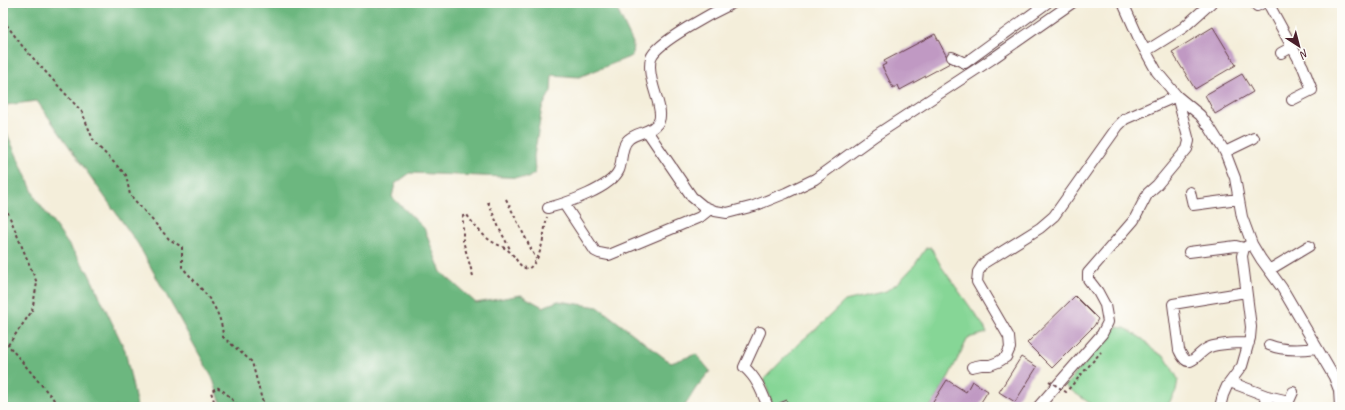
<svg xmlns="http://www.w3.org/2000/svg" width="1345" height="410" font-family="Caveat,sans-serif">
  <style>
    .green { fill: #86d696; stroke: #687a60 }
    .forest { fill: #6cb77f; stroke: #5b6b55 }
    .building { fill: #c099c3 }
    .lines { fill: none; stroke-linecap: round; stroke-linejoin: round }
    .minor-casing { stroke: #643e45; stroke-width: 12 }
    .path { stroke: #643e45; stroke-width: 2; stroke-dasharray: 3 3; stroke-linecap: butt }
    .minor { stroke: #fff; stroke-width: 10 }
    .path-bridge { stroke: #643e45; stroke-width: 2; stroke-dasharray: 3 3; stroke-linecap: butt }
  </style>
  <rect width="100%" height="100%" fill="#fdfcf7"/>
  <filter id="ink" filterUnits="userSpaceOnUse"><feTurbulence type="fractalNoise" baseFrequency=".025" numOctaves="2"/><feDisplacementMap in="SourceGraphic" scale="8" xChannelSelector="R" yChannelSelector="G"/><feConvolveMatrix kernelMatrix="1 2 1 2 8 2 1 2 1" color-interpolation-filters="sRGB"/></filter>
  <filter id="wash" filterUnits="userSpaceOnUse"><feTurbulence type="fractalNoise" baseFrequency=".012" numOctaves="4" result="noise"/><feDisplacementMap in="SourceGraphic" scale="16" xChannelSelector="R" yChannelSelector="G"/><feGaussianBlur stdDeviation="0.9" result="paint"/><feColorMatrix in="noise" values="0 0 0 0 0 0 0 0 0 0 0 0 0 0 0 0 0 1.4 0 .05"/><feComposite in="paint" operator="in"/></filter>
  <g filter="url(#wash)">
    <rect width="100%" height="100%" fill="#f4eeda"/>
    <path class="green" d="M931,247L941,266L983,325L987,333L968,338L947,380L930,407H773L764,379L799,343L817,328L845,301L886,291L899,282L913,267L926,248Z
      M1116,327L1125,328L1144,340L1153,350L1165,357L1170,365L1178,379L1176,391L1169,403L1170,407H1095L1065,386Z"/>
    <path class="forest" d="M3,3H614L633,43L632,56L579,77L552,75L551,91L542,108L534,156L535,173L528,178L410,173L395,184L392,197L424,228L441,272L476,303L521,295L543,307L558,301L598,307L671,363L696,354L710,371L696,388L684,407H222L213,379L138,244L37,101L6,105L4,127L36,199L88,272L125,350L137,407H3Z"/>
    <g id="blocks">
      <path class="building" d="M1213,27L1236,65L1195,89L1172,52Z
        M935,34L950,63L900,90L898,85L893,88L882,66L886,64L884,61Z
        M1242,74L1253,92L1215,114L1205,95Z
        M1075,296L1098,319L1094,326L1052,368L1027,343Z
        M1021,357L1037,367L1015,402L999,392Z
        M947,380L966,392L972,381L988,391L978,407H930Z
        M787,400L790,407H778L777,404Z"/>
    </g>
  </g>
  <g filter="url(#ink)">
    <use href="#blocks" fill-opacity="0" stroke="#643e45" stroke-width="1"/>
    <g class="lines">
      <defs>
        <path id="minor" d="M1123,3L1140,41L1157,72L1177,96L1200,115L1210,128L1225,152L1235,178L1242,217L1252,244L1261,259L1282,288L1334,377L1339,390L1340,407
          M1268,3L1303,67L1312,90L1292,100
          M1257,6L1263,3
          M1146,51L1183,28L1211,3
          M1281,53L1292,47
          M952,57L965,63L1047,3
          M647,131L692,197L703,206L715,211L727,213L754,206L786,193L815,179L876,135L992,59L1072,3
          M1225,152L1254,138
          M1190,192L1193,205L1238,199
          M564,204L595,251L599,253L609,255L700,217L710,209
          M548,208C567,203 611,188 619,170C623,161 620,146 629,139C637,132 654,132 659,121C663,112 655,94 653,85C651,78 649,66 651,58C656,42 716,11 733,3
          M1189,252L1236,246L1244,248L1249,245
          M1269,270L1309,246
          M1246,292L1173,304L1179,350C1190,375 1197,351 1210,347C1222,343 1236,343 1249,343
          M760,332L744,367C757,378 762,392 768,407
          M1269,345C1283,351 1302,350 1317,348
          M972,367L981,365H990L998,362L1006,357L1010,348L1009,337L977,282L978,272L984,263L1040,228L1054,216L1118,126L1125,119L1177,96L1189,141L1187,149L1157,185L1148,193L1134,220L1088,273V279L1098,292L1105,305L1108,322L1102,334L1038,407
          M1230,382L1267,396L1289,401L1293,392
          M1220,407L1223,395L1227,386L1242,366L1250,338L1251,327L1242,256L1244,248
          M1263,407L1267,396"/>
      </defs>
      <use href="#minor" class="minor-casing"/>
      <path class="path" d="M3,20L23,47L82,112L94,142L126,175L130,195L169,239L182,247V267C201,289 222,307 223,337L252,362L262,400L268,407
        M506,199L536,259
        M3,201L37,283L32,311L8,345L60,407
        M488,202L500,230L511,251
        M473,276L463,241V216L467,215C474,225 481,234 491,241C497,245 505,247 510,252C517,258 518,267 528,269C543,259 543,234 547,217
        M216,407L211,392L217,387L226,393L239,407"/>
      <use href="#minor" class="minor"/>
      <path class="path-bridge" d="M1049,381L1066,392L1101,352"/>
    </g>
  </g>
  <rect width="1345" height="410" fill="none" stroke="#fdfcf7" stroke-width="16"/>
  <g transform="translate(1299 46) rotate(144)" stroke="#fdfcf7" stroke-width="3" paint-order="stroke">
  <path d="M0-3L7 15L0 10L-7 15Z" fill="#4a1f2b"/>
  <text y="-6" font-size="11" font-weight="bold" text-anchor="middle" fill="#4a1f2b">N</text>
  </g>
</svg>
